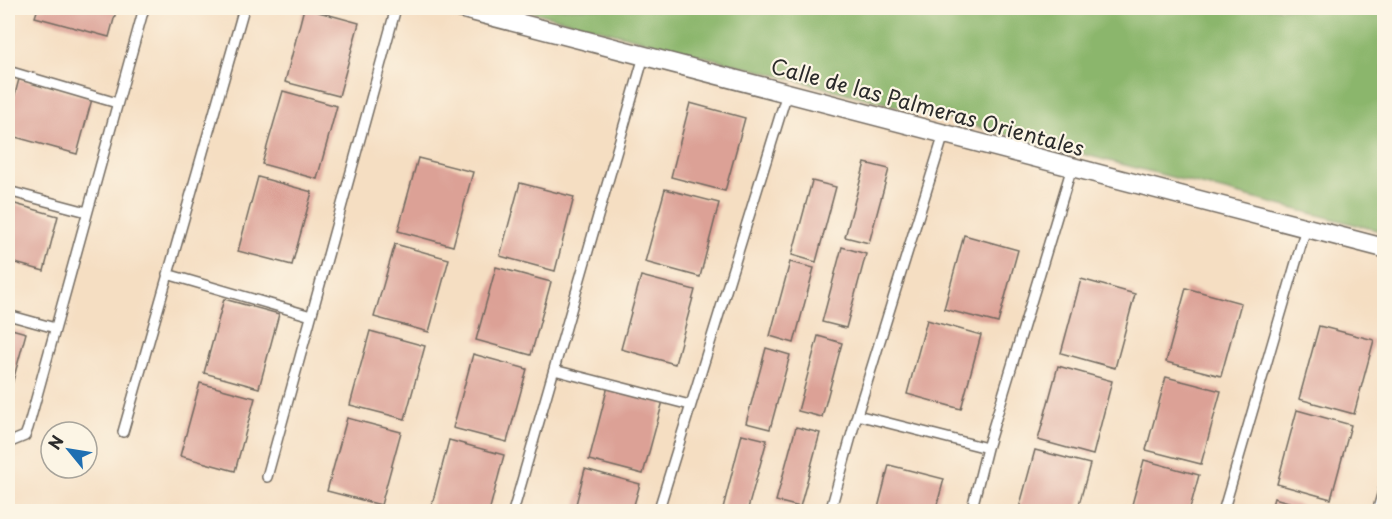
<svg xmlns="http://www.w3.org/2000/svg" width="1392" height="519" font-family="'Playpen Sans',sans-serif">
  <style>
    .forest { fill: #8bb66c; stroke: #5b704c; stroke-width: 1.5 }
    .building { fill: #dca196 }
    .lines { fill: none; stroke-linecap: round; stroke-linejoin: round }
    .lane-casing { stroke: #726a60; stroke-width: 12 }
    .street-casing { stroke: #726a60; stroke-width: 21 }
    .lane { stroke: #fff; stroke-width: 9 }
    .street { stroke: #fff; stroke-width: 18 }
    .labels { text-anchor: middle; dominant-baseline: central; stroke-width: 4.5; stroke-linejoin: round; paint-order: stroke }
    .street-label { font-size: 21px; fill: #2b2b2b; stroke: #fcf5e5 }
  </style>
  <rect width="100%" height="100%" fill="#fcf5e5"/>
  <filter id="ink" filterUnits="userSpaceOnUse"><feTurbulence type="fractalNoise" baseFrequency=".0167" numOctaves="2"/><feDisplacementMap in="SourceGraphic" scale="12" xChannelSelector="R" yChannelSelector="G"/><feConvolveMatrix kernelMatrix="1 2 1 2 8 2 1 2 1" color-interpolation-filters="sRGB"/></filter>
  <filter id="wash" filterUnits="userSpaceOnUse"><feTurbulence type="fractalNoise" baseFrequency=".008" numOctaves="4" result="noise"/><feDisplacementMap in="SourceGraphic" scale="24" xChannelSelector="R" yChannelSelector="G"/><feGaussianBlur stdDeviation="1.35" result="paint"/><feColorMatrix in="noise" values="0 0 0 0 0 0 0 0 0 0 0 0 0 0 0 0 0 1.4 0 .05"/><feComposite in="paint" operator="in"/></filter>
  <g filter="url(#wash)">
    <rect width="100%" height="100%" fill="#f5dec2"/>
    <path class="forest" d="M517,8H1384V232Z"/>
    <g id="blocks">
      <path class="building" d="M38,8H117L109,37L35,17Z
        M304,8L359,23L339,96L285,82Z
        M19,79L92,99L77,154L8,135V121Z
        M283,91L337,106L317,179L262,164Z
        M690,103L745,118L725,191L671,177Z
        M418,158L473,172L453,246L398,231Z
        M865,163L889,169L869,243L845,237Z
        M258,177L312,192L292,265L238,251Z
        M812,181L836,187L816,262L792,255Z
        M520,183L574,197L555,271L500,256Z
        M665,189L719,203L700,277L645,262Z
        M8,202L58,216L44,271L8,261Z
        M964,235L1018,250L998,323L944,309Z
        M395,244L449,259L429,332L374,317Z
        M842,247L866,254L846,328L822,322Z
        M790,262L814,268L794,343L770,336Z
        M496,267L551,282L531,355L476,340Z
        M641,276L695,290L675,364L621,349Z
        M1081,279L1135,294L1115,368L1061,353Z
        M1186,288L1241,303L1221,376L1166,362Z
        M224,299L279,314L259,388L204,373Z
        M927,320L981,335L961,409L907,394Z
        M1319,326L1374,340L1354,414L1299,399Z
        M8,328L26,333L11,388L8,387Z
        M370,331L425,346L405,419L350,405Z
        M818,336L842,343L822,417L798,411Z
        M766,348L790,355L770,429L746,423Z
        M473,354L527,369L507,442L453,428Z
        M1058,366L1112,381L1093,455L1038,440Z
        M1166,377L1221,391L1201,464L1146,450Z
        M200,383L255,398L235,471L180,456Z
        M608,386L663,401L643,474L589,460Z
        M1297,410L1351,425L1331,499L1277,484Z
        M347,418L401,432L381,505L327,491Z
        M796,427L820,433L800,507L776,501Z
        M742,434L767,440L747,512H735L723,508Z
        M449,440L504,455L489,512H430Z
        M1035,450L1090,464L1077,512H1018Z
        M1144,460L1199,475L1189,512H1130Z
        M889,465L944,479L935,512H877Z
        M585,469L640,484L632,512H574Z
        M1274,498L1321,511V512H1270Z"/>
    </g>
  </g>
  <g filter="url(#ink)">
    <use href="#blocks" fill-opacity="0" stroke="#726a60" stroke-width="1.5"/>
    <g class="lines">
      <defs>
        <path id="lane" d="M8,71L117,103
          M8,191L87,212
          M167,274L311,316
          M8,315L55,328
          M554,370L690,405
          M857,415L987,448
          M123,432L244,8
          M8,443L25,436L28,428L144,8
          M267,477L396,8
          M513,512L644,56
          M658,512L787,93
          M830,512L857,415L944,134
          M971,512L987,448L1072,167
          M1223,512L1306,228
          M1377,512L1384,488"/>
        <path id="street" d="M460,8L1384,248"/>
      </defs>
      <use href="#lane" class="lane-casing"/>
      <use href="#street" class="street-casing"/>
      <use href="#lane" class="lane"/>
      <use href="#street" class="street"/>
    </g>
  </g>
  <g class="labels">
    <g class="street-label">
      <text transform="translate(928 106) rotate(15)">Calle de las Palmeras Orientales</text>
    </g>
  </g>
  <rect width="1392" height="519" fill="none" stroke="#fcf5e5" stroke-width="30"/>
  <g transform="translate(69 450) rotate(300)"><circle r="28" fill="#fcf5e5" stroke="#a8a49b" stroke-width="1.5"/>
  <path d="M0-4.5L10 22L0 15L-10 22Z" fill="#1f6fb2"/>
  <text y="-9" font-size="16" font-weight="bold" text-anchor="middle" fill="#2b2b2b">N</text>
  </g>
</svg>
